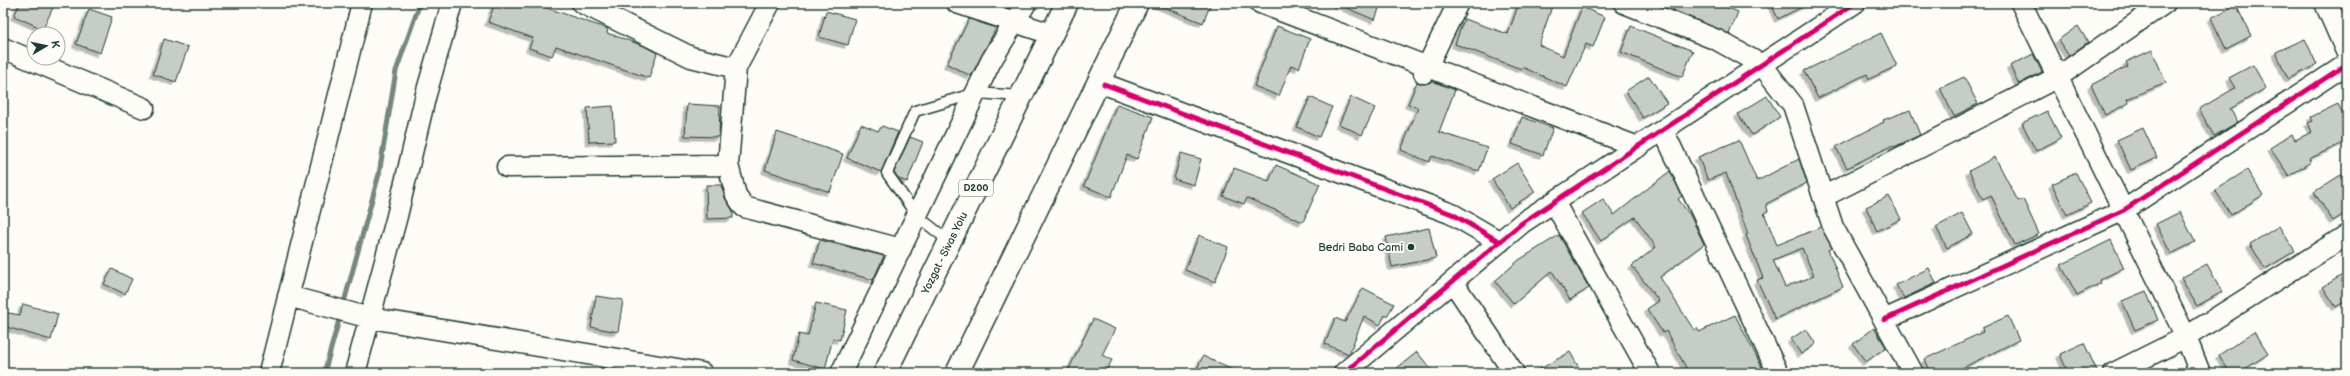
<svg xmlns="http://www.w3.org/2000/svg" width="2350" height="376" font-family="'Balsamiq Sans',sans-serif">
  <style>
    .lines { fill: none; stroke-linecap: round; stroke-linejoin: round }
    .stream { stroke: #75877f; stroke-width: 5 }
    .building { fill: #c6cdc7; stroke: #1f3d34; fill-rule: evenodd; filter: url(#shadow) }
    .service-casing { stroke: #1f3d34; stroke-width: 13 }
    .minor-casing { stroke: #1f3d34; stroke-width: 23 }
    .tertiary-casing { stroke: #1f3d34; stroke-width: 25 }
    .trunk-casing { stroke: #1f3d34; stroke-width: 25 }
    .service { stroke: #fdfcf7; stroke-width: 10 }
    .minor { stroke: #fdfcf7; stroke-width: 20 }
    .tertiary { stroke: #fdfcf7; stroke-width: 22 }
    .trunk { stroke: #fdfcf7; stroke-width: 22 }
    .cycleway-casing { stroke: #fdfcf7; stroke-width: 8 }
    .cycleway { stroke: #d6006c; stroke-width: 5 }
    .poi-dot { fill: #1f3d34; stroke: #fdfcf7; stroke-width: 1.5 }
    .labels { text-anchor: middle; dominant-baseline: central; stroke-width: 4; stroke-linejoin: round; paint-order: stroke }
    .shield { fill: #fdfcf7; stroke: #62766e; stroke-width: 1 }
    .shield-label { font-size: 10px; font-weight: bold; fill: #1f3d34 }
    .poi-label { font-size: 11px; fill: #1f3d34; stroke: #fdfcf7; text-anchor: end }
    .street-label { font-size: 11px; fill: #1f3d34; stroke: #fdfcf7 }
  </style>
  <defs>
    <filter id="shadow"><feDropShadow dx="-3.5" dy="3.5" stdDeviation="0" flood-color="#0004"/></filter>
  </defs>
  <rect width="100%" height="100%" fill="#fdfcf7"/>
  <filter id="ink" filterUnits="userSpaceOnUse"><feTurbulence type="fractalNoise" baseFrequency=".025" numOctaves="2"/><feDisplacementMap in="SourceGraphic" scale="8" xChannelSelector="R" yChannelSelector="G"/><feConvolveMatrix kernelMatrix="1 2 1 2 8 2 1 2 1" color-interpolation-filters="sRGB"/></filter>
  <g filter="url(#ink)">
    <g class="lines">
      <path class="stream" d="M343,306L379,174L396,71L420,3
        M324,373L341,313"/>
    </g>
    <path class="building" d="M20,3H55L43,29L14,16Z
      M495,3H533L608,29L607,33L644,46L657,53L649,78L556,46L552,56L529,48L533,38L488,22Z
      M1154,3H1211L1203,23Z
      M1335,3H1381L1375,20Z
      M1519,3H1553L1539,45L1563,56L1582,7L1605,17L1593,47L1586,44L1567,87L1522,67L1521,69L1455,44L1464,19L1508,34Z
      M1676,3H1716L1738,12L1729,34L1673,10Z
      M1771,3H1810L1778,19Z
      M2236,5L2251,36L2226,49L2211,18Z
      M89,9L112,17L100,53L76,44Z
      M826,11L855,19L848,45L819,37Z
      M969,19L996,28L971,76L947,64Z
      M1277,26L1310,39L1299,68L1291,65L1279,96L1254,86Z
      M1631,26L1693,51L1682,77L1621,52Z
      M2078,26L2088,42L2069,56L2058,40Z
      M1881,33L1897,66L1869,79L1867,74L1818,98L1804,71Z
      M164,39L188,47L176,82L153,74Z
      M2305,39L2317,65L2288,79L2276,52Z
      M2152,50L2166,83L2127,99L2129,103L2105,115L2091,85L2128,66L2126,62Z
      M2033,54L2042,72L2019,84L2010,66Z
      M2253,65L2266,88L2230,109L2238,122L2214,136L2199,109L2235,88L2229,78Z
      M1649,76L1667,103L1643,118L1626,91Z
      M1964,77L1978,104L1954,116L1940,88Z
      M1432,81L1455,90L1439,132L1487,148L1479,171L1432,156L1429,162L1401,150L1418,108L1408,104L1417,82L1424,84Z
      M1767,96L1780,117L1752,135L1738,114Z
      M1310,97L1332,107L1319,137L1297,127Z
      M1351,97L1375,108L1362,135L1339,124Z
      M687,104L720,106L719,137L685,136Z
      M1117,104L1153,117L1137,159L1127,155L1111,197L1084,186Z
      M2338,104L2347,123V141L2309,159L2311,162L2289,176L2270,148L2292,134L2295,140L2312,132L2308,123L2313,121L2311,117Z
      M613,106L615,141L589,142L587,108Z
      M1910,110L1920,135L1894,147L1893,145L1847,168L1836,147L1884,122L1883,120Z
      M2047,111L2061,138L2036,151L2022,123Z
      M1522,117L1553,128L1543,155L1512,144Z
      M861,124L878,131L882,126L898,132L881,172L847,158Z
      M2143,128L2157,158L2131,170L2117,140Z
      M777,132L843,154L830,192L765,170Z
      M910,137L923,142L907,182L899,179L894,172Z
      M1739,140L1757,181L1799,159L1807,183L1766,204L1768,211L1764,213L1777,245L1821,227L1832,248L1828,250L1843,287L1775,319L1757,280L1763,278L1746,235L1748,234L1726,173L1708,180L1698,157ZM1802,248L1814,276L1785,287L1773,260Z
      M1181,153L1201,159L1194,185L1174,179Z
      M1995,157L2018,201L2023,199L2039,234L2015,245L1991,195L1983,199L1969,171Z
      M1517,163L1535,192L1510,208L1492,179Z
      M1276,165L1320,184L1303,222L1247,198L1244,204L1223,196L1234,168L1269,181Z
      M2247,170L2263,195L2231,215L2215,190Z
      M1670,171L1682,196L1678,199L1690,215L1704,244L1660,277L1694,330L1697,328L1699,332L1735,315L1765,373H1689L1666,331L1663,333L1647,309L1659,301L1632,266L1656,247L1635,217L1601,241L1582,213L1603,199L1614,215Z
      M2347,171V212L2333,221L2314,192Z
      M2076,173L2091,203L2067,215L2052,184Z
      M706,185H721L725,198L733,211V218L707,219Z
      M1889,196L1901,219L1877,231L1866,207Z
      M2180,212L2195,242L2171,254L2156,224Z
      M1962,213L1973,234L1947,248L1936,227Z
      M2279,226L2295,251L2265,269L2250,244Z
      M1429,228L1436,258L1392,267L1386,237Z
      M1199,235L1228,247L1215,282L1185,270Z
      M1559,235L1589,288L1570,300L1552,271L1514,304L1495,281L1519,260Z
      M820,240L884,256L873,280L813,263Z
      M2111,240L2124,268L2099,280L2101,283L2077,295L2061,265Z
      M2207,264L2222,292L2197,306L2181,278Z
      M1929,268L1936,283L1904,298L1896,285Z
      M112,269L132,279L125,294L104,284Z
      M2347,272V300L2336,307L2323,287Z
      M1363,288L1394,304L1387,316L1385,315L1380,325L1364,316L1349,354L1325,344L1335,318L1345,322Z
      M2146,291L2158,320L2135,330L2122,301Z
      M596,296L623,300L618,332L591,327Z
      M816,303L847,310L840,340L833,338L825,369L793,360L799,334L808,336Z
      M23,304L58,314L51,340L3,326V312L20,315Z
      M2008,316L2019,340L1952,373H1931L1925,359L1983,332L1982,328Z
      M1093,319L1115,329L1102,355L1112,360L1105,373H1067Z
      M1874,328L1886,347L1866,362L1853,344Z
      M1806,329L1816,344L1801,354L1791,339Z
      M2254,332L2268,354L2239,373H2230L2219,355Z
      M2084,343L2098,373H2068L2060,354Z
      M1417,352L1434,373H1391Z
      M1570,352L1582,373H1533Z
      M1203,356L1239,373H1195Z"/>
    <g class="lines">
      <defs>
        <path id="service" d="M949,241L917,216L887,173L915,111L976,93L1021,96"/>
        <path id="minor" d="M582,3L691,57L736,68
          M770,3L736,68L728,165L736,195L744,207L901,249
          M957,3L1051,34
          M1260,3L1638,147
          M1624,3L1717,40L1762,65L1793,105L1833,227L1913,373
          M2021,3L2186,337L2200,373
          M3,48L144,108
          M1424,73L1458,3
          M1104,84L1452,214L1500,242
          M1663,130L1778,373
          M507,167L728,165
          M1823,197L2058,77L2165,3
          M1554,202L1650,373
          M1453,282L1514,373
          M288,296L370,318L702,373
          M1884,320L2124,210L2347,64
          M269,373L362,3
          M355,373L397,216L426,94L452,3
          M841,373L991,61L1026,3
          M1344,373L1522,223L1855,3
          M2114,373L2186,337L2347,235"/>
        <path id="tertiary" d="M2326,3L2347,51"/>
        <g id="trunk">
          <path id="s1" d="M885,373L1067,3"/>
          <path d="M957,373L1137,3"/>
        </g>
      </defs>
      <use href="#service" class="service-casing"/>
      <use href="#minor" class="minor-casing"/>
      <use href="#tertiary" class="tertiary-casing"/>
      <use href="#trunk" class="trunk-casing"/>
      <use href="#service" class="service"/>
      <use href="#minor" class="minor"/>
      <use href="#tertiary" class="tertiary"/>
      <use href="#trunk" class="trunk"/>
      <defs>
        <path id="cycleway" d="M1104,84L1452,214L1500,242
          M1884,320L2124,210L2347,64
          M1344,373L1522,223L1855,3"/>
      </defs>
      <use href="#cycleway" class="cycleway-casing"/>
      <use href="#cycleway" class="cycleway"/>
    </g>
  </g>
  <circle class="poi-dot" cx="1411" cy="247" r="4"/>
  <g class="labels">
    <rect class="shield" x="959" y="180" width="34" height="16" rx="3"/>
    <g class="shield-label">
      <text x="976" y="188">D200</text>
    </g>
    <g class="poi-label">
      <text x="1403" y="247">Bedri Baba Cami</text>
    </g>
    <g class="street-label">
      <text stroke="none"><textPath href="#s1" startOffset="134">Yozgat - Sivas Yolu</textPath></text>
    </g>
  </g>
  <rect width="2350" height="376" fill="none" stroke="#fdfcf7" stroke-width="16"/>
  <rect x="8" y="8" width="2334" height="360" fill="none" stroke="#1f3d34" stroke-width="1.5" filter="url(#ink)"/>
  <g transform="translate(46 46) rotate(81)"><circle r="19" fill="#fdfcf7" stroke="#a4b0a9"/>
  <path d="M0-3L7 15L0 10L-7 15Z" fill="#1f3d34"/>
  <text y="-6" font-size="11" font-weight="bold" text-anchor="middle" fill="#1f3d34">K</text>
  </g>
</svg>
